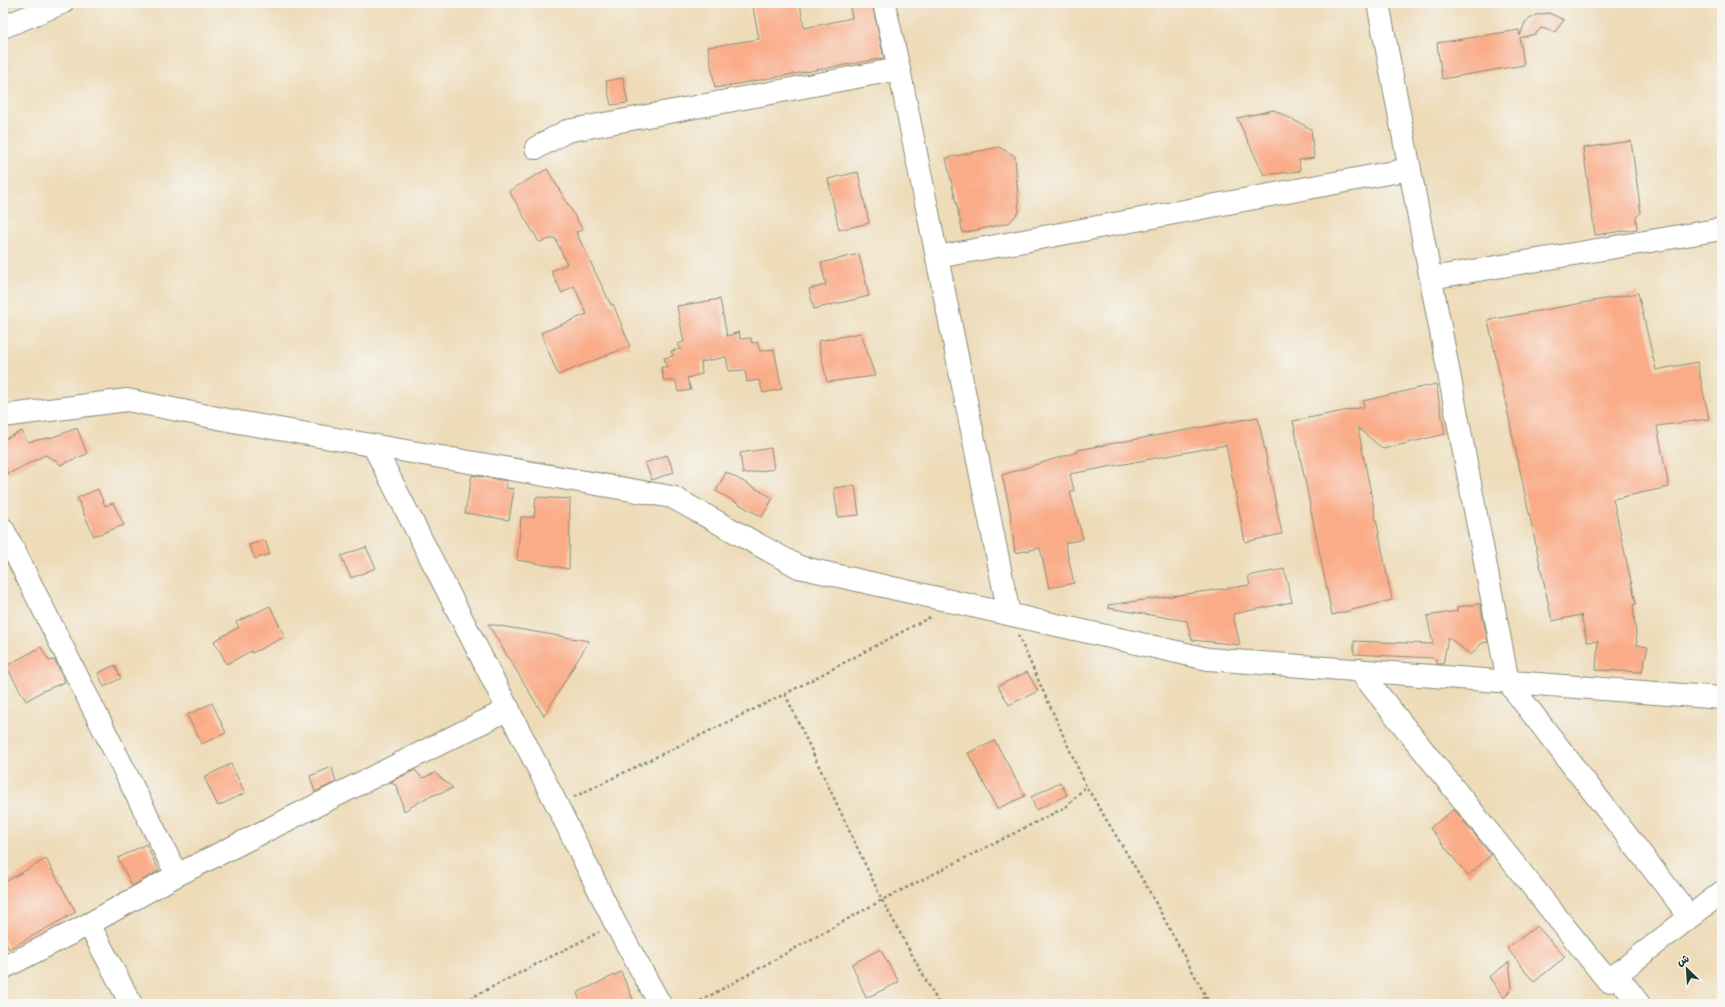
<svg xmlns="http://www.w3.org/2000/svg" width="1725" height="1007" font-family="'Shantell Sans','Playpen Sans Arabic',sans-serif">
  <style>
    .building { fill: #faab87 }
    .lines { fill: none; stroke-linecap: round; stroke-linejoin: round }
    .minor-casing { stroke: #868c76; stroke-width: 24 }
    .path { stroke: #868c76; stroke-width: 2.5; stroke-dasharray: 3 3; stroke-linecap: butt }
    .minor { stroke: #fff; stroke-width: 22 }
  </style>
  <rect width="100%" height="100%" fill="#f6f6f2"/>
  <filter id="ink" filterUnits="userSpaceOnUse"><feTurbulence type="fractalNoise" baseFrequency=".025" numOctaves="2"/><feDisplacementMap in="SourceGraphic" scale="8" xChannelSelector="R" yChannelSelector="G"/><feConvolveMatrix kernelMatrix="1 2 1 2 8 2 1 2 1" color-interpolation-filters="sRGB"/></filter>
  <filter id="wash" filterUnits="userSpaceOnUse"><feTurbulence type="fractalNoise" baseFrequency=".012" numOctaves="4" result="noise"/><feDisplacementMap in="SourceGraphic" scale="16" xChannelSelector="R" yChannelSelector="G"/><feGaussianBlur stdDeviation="0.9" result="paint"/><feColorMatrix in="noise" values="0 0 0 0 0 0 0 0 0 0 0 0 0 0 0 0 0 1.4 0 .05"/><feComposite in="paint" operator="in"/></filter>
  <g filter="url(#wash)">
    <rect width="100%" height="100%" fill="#eedcb9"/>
    <g id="blocks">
      <path class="building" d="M752,3H800L804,28L852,18L849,3H872L884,58L715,88L708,47L759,39Z
        M1549,13L1564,20L1555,32L1541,28L1535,34L1520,38L1524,65L1442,79L1437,43L1519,30L1520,36L1525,22L1536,15Z
        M623,78L628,103L611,105L606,81Z
        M1274,110L1311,129L1314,158L1299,160L1300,171L1264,175L1237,118Z
        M1631,141L1641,213L1636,217L1637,229L1595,235L1583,148Z
        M999,147L1015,156L1019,212L1009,223L963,233L946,158Z
        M547,169L583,230L576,232L611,305L613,304L630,346L558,375L541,333L587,314L574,286L562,293L551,271L567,264L555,238L539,242L509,191Z
        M858,172L869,223L839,230L828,179Z
        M859,254L869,296L814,309L809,289L826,285L821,263Z
        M1638,293L1656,370L1697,362L1709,419L1657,426L1669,487L1613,499L1636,604L1633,605L1637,645L1648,647L1642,672L1596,670L1598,641L1587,642L1581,615L1552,621L1488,320Z
        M720,299L727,336L739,332L740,339L751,338L752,343L757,342L760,351L774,349L782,389L763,393L759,380L747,382L745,370L729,371L726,357L701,362L702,374L687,378L691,390L678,392L676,381H664L661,367H667L664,358L673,356L671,351L681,349L678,344L684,342L677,306Z
        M861,333L875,376L827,382L818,341Z
        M1436,384L1445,434L1383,449L1358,428L1392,600L1332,615L1293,421L1364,407L1363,401Z
        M1258,417L1282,534L1245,542L1226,445L1070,474L1074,490L1070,492L1083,539L1065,543L1074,583L1049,588L1040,548L1015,553L1010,511L1002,475L1077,452V450Z
        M77,428L87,454L60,465L57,461L45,455L8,474L3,464V440L22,431L28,442L53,437Z
        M771,448L774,469L743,474L740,453Z
        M667,455L674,472L652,480L645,463Z
        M726,472L773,498L762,517L716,491Z
        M472,475L507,481L506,488L514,489L509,520L465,513Z
        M855,485L859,515L838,517L834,488Z
        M98,489L105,506L113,503L124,525L94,536L77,498Z
        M536,497L570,499L569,569L517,560L521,517H534Z
        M265,540L270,554L255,559L249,545Z
        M366,547L376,568L351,578L341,556Z
        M1284,569L1292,602L1233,614L1240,645L1192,640L1187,621L1108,608V605L1250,585L1248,576Z
        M1480,604L1488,642L1482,643L1471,655L1448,637L1443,664H1437L1436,659L1431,658L1354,654V641L1433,644L1427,616L1457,611V607Z
        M270,606L285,637L252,653L251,651L227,664L214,641L239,627L236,622Z
        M488,624L589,641L544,716Z
        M41,647L49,661L55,660L65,682L43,691L26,701L6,666Z
        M115,665L121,678L104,687L98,673Z
        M1027,672L1038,691L1009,705L998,686Z
        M212,703L226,733L202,744L187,715Z
        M995,741L1025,796L997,809L968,753Z
        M231,764L245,793L218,806L204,777Z
        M332,767L336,782L315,792L310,776Z
        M415,770L422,778L435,773L453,788L426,798L404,811L397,786L390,782Z
        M1060,782L1067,795L1036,810L1031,797Z
        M1454,809L1491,855L1468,876L1430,828Z
        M146,844L159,871L132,886L118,858Z
        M46,859L76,912L9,949L3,938V883Z
        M1537,926L1565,957L1534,982L1507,948Z
        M880,949L899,982L866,998L852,964Z
        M1509,962L1512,988L1504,998L1489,977Z
        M621,972L635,1004H581L577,993Z"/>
    </g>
  </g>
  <g filter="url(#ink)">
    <use href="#blocks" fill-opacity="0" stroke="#868c76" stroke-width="1"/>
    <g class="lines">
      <defs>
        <path id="minor" d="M884,3L899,69L1009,614
          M1378,3L1508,682L1690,917
          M3,27L62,3
          M536,148L567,131L899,69
          M937,257L1410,169
          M1431,278L1722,229
          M3,416L127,400L238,422L672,497L799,567L1208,659L1722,698
          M373,445L557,805L615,923L660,1004
          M3,529L177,875
          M1359,670L1608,981L1722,892
          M89,924L131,1004
          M3,968L89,924L177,875L509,709
          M1616,974L1639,1004"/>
      </defs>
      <use href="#minor" class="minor-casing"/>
      <path class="path" d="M1018,635L1086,786L1147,887L1210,1004
        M785,694L882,900L939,1004
        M574,797L785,694L932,616
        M459,1004L599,932
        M695,1004L882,900L1066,807L1086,786
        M1192,1004L1206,997"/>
      <use href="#minor" class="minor"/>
    </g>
  </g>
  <rect width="1725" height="1007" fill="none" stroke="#f6f6f2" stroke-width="16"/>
  <g transform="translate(1687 969) rotate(335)" stroke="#f6f6f2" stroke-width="3" paint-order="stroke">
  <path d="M0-3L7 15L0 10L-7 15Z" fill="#1f3d34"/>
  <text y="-6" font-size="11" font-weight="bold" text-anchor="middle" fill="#1f3d34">ش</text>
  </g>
</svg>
